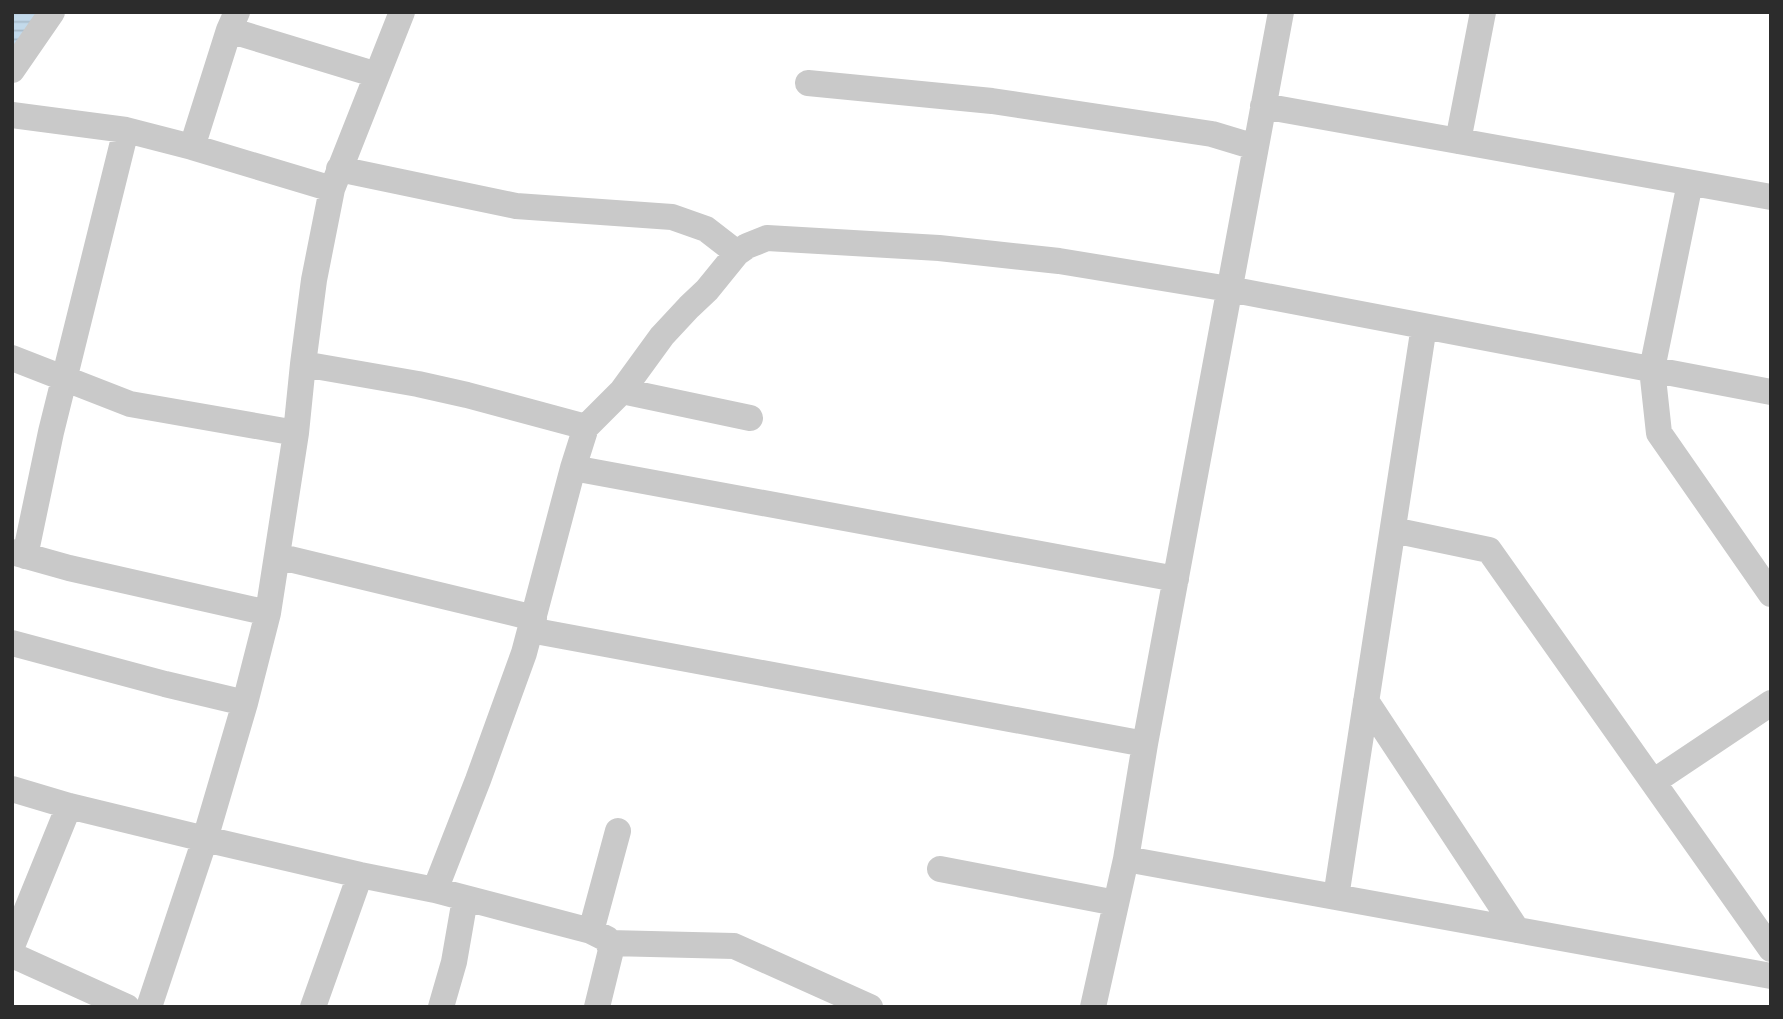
<svg xmlns="http://www.w3.org/2000/svg" width="1783" height="1019" font-family="'PT Sans',sans-serif">
  <style>
    .water { fill: url(#water-rules) }
    .lines { fill: none; stroke-linecap: round; stroke-linejoin: round }
    .street { stroke: #c9c9c9; stroke-width: 26 }
  </style>
  <defs>
    <pattern id="water-rules" width="6" height="5" patternUnits="userSpaceOnUse" patternTransform="scale(1.75)"><rect width="6" height="5" fill="#c3daeb"/><path d="M0 2.5h6" fill="none" stroke="#a8bbca"/></pattern>
  </defs>
  <rect width="100%" height="100%" fill="#fff"/>
  <path class="water" d="M12,12H40L12,59Z"/>
  <g class="lines">
    <path class="street" d="M229,30L377,75
      M12,70L52,12
      M808,83L992,101L1212,134L1255,147
      M1263,106L1771,197
      M12,115L126,130L192,147L332,189
      M1458,141L1483,12
      M192,147L229,30L237,12
      M339,169L516,206L672,217L706,229L737,253
      M1690,183L1652,369L1659,433L1771,594
      M12,358L130,404L296,433
      M303,364L418,384L467,395L586,427
      M622,391L750,418
      M573,468L1176,579
      M1393,530L1489,550L1771,949
      M12,552L69,568L268,613
      M25,556L51,432L126,130
      M277,556L534,618
      M530,630L1145,744
      M12,643L165,684L245,703
      M1366,701L1517,930
      M1653,782L1771,703
      M12,789L69,806L205,839L360,875L435,890L591,931L607,939L611,950L597,1007
      M1126,859L1771,976
      M940,869L1116,903
      M435,890L478,780L524,653L573,468L586,427L622,391L662,336L689,307L707,290L737,253L747,246L767,238L939,248L1059,261L1229,289L1771,392
      M1336,897L1424,326
      M591,931L618,831
      M609,943L734,946L870,1007
      M12,946L69,806
      M12,955L127,1007
      M149,1007L205,839L245,703L268,613L296,433L303,364L314,280L332,189L402,12
      M313,1007L360,875
      M441,1007L454,962L465,899
      M1093,1007L1126,859L1145,744L1281,12"/>
  </g>
  <rect width="1783" height="1019" fill="none" stroke="#2c2c2c" stroke-width="28"/>
</svg>
